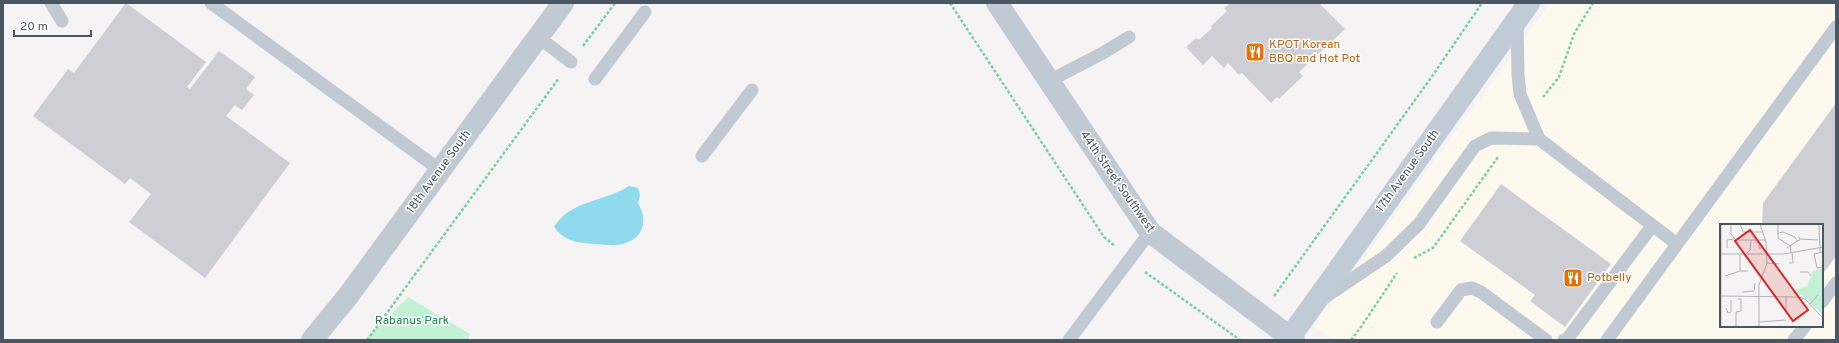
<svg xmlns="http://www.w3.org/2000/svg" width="1839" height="343" font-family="Overpass,sans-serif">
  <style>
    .commercial { fill: #fdf9ef; fill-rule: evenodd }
    .green { fill: #c3f1d5 }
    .water { fill: #90daee }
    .building { fill: #cdcfd5 }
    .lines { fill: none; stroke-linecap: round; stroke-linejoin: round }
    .path { stroke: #7ad0a6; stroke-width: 2.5; stroke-dasharray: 3 2; stroke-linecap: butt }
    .lane { stroke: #c1cad2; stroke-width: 13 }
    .street { stroke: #c1cad2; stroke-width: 22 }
    .secondary { stroke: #c1cbd6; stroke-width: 22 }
    .labels { text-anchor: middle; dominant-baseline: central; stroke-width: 3; stroke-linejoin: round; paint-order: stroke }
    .food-label { font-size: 12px; fill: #c56008; stroke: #fff; text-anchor: start }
    .street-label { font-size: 12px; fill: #4a5661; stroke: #fff }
    .park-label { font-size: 12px; fill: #17864f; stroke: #fff }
    .inset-road { fill: none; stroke: #b1b4b9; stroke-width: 1 }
    .view { fill: #d62828; fill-opacity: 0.15; stroke: #d62828; stroke-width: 2 }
    .inset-edge { fill: none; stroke: #4a5661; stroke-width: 2 }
  </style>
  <rect width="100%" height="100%" fill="#f5f3f3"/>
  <path class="commercial" d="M1550,3H1836V340H1334L1314,326ZM1721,225H1822V326H1721Z"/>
  <path class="green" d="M408,297L470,334L468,340H365Z"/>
  <path class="water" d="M629,186L638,188L640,195L638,203C650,224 641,242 617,245C610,246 602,244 595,244C584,243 572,243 563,236C559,234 557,230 554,227C569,201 606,201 629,186Z"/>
  <path class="building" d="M126,3L206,62L187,87L190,89L219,51L255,77L246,89L254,95L242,110L235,105L226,116L290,163L205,278L129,222L151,194L130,178L125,184L33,116L68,69L74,73Z
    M1230,3H1319L1345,29L1299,72L1303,76L1279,99L1277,97L1271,103L1242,73L1239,75L1228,63L1224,68L1212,56L1203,65L1186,47L1196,38L1199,40L1212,28L1211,26L1227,11L1224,8Z
    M1836,103V256L1822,275V225H1762L1763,203Z
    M1501,184L1611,264L1565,327L1530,301L1535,295L1460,241Z"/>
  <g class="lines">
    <path class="path" d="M950,3L1104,237L1115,246
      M583,46L615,3
      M1543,97L1559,77L1574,34L1593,3
      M1414,258L1433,248L1498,157
      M1145,272L1240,340
      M1274,296L1433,75L1482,3
      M367,340L559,78
      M1351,340L1361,327L1397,273"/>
    <path class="lane" d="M51,3L62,21
      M211,3L440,170
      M1517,21L1518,75L1520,94L1539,139L1677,244
      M538,37L571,62
      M595,79L645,12
      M1049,81L1103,53L1129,37
      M702,156L752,90
      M1325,297L1386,256L1419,224L1475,146L1491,138L1539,139
      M1822,302L1836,283
      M1437,322L1461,290L1472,288L1481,292L1546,340
      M1069,340L1150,232
      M1564,340L1568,338L1652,226
      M1607,340L1836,27
      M1794,340L1805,326"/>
    <path class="street" d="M997,3L1150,232L1294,340
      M312,340L348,296L563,3"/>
    <path class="secondary" d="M1288,340L1529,3"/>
  </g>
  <defs>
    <symbol id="restaurant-square" viewBox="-11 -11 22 22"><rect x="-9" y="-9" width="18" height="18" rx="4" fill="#e8710a" stroke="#fff"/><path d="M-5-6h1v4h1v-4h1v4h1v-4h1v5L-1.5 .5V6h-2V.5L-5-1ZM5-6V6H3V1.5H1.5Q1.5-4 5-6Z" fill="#fff"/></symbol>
  </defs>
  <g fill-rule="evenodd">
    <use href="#restaurant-square" x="1244" y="41" width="22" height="22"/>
    <use href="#restaurant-square" x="1562" y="267" width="22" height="22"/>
  </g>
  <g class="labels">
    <g class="food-label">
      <text x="1269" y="45">KPOT Korean<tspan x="1269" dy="14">BBQ and Hot Pot</tspan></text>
      <text x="1587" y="278">Potbelly</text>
    </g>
    <g class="street-label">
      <text transform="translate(1408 171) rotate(-54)">17th Avenue South</text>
      <text transform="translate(439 172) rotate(-54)">18th Avenue South</text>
      <text transform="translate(1117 182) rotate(55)">44th Street Southwest</text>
    </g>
    <g class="park-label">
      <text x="412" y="321">Rabanus Park</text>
    </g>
  </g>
  <g transform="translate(1720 224)">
    <rect width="103" height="103" fill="#f5f3f3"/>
    <path d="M103,44V91L82,71L73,70V66L87,62L93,47Z" fill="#c3f1d5"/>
    <path class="inset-road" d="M11,0V10L16,16H46M20,0L23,8H43M58,0V14L70,22L71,29M99,0L100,29M58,9L63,8L75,13L77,17L80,16L79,13M80,15L98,16M35,18H39V24H42M7,24V16L14,15M67,24L77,17M103,28L94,30L97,44L103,43M0,30H64L103,23M20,30V47H28M26,30L30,26L31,16M47,39L60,40M69,39H73L72,29M80,48H88L91,52M5,52L20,47M22,68L34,67L35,59M0,72L79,73L85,75L103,94M90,80L98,71M6,84L8,89L11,88V76M66,89V72M39,98L66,96M1,103V0M16,103V88L21,87V75H18M39,103V61L47,39L46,18L40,0"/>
    <path class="view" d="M30,6L88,86L73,97L15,17Z"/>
    <rect width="103" height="103" class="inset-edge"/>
  </g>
  <rect width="1839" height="343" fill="none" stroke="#4a5661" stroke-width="8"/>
  <path d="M14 30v6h77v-6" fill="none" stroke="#4a5661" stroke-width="2"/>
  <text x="20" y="30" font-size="12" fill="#4a5661" stroke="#ffffff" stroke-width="3" paint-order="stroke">20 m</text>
</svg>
